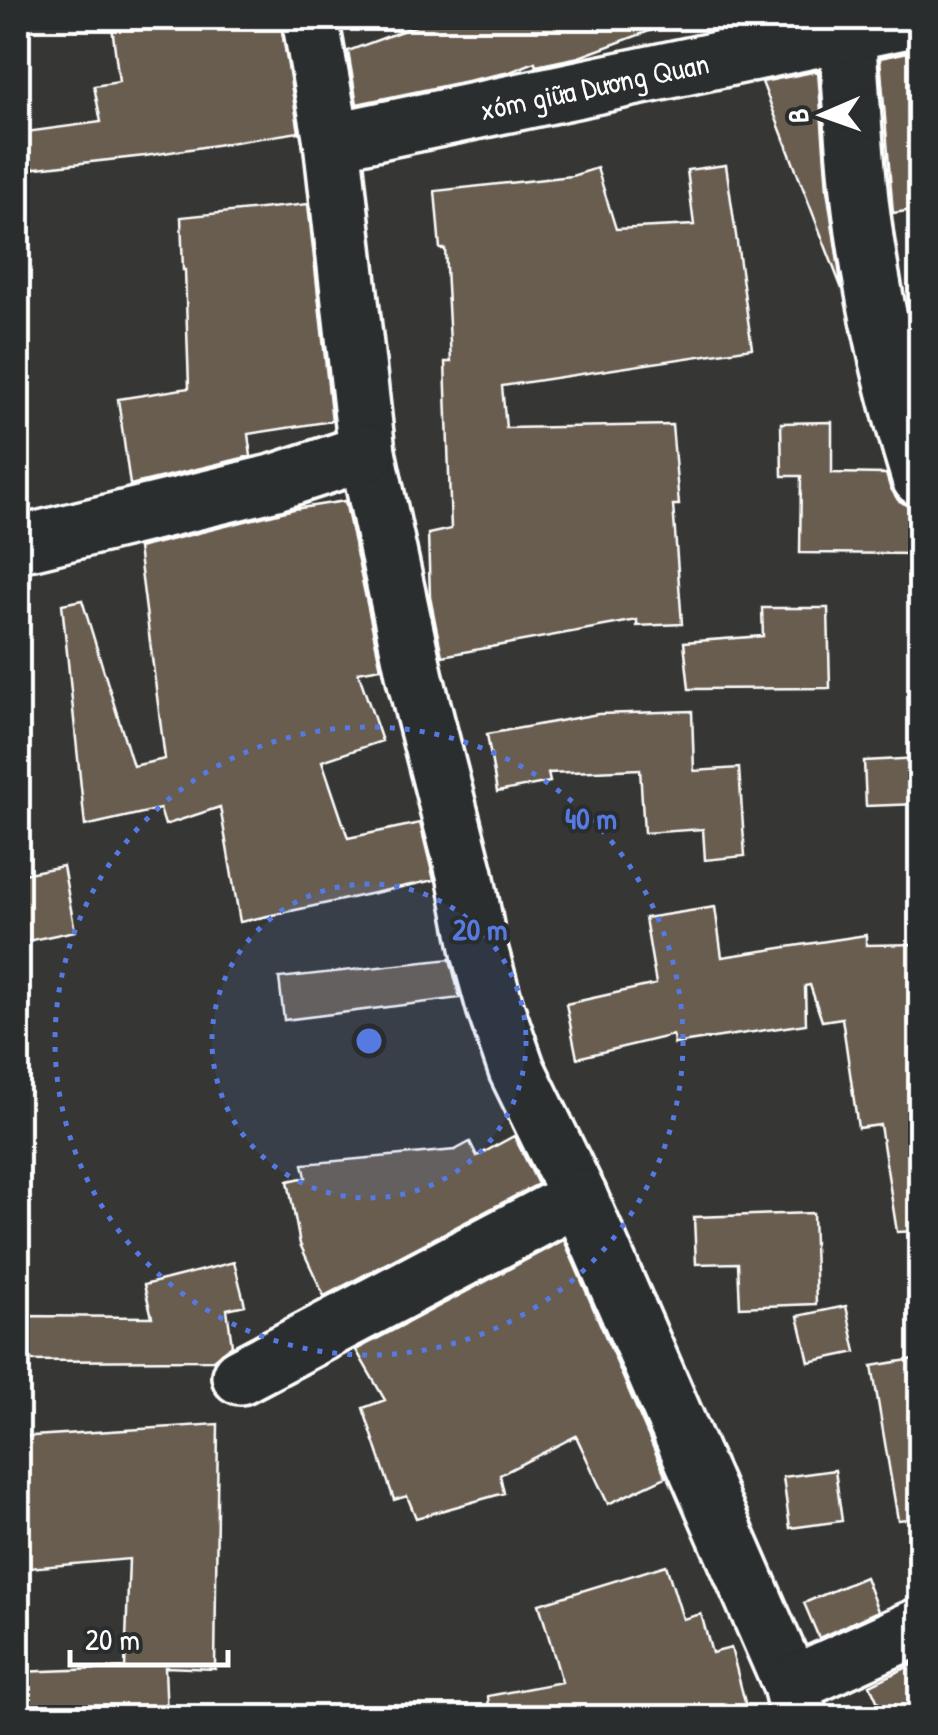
<svg xmlns="http://www.w3.org/2000/svg" width="938" height="1735" font-family="'Patrick Hand',sans-serif">
  <style>
    .building { fill: #685d4f; stroke: #fff; stroke-width: 2.5 }
    .lines { fill: none; stroke-linecap: round; stroke-linejoin: round }
    .minor-casing { stroke: #fff; stroke-width: 62 }
    .minor { stroke: #2a2d2e; stroke-width: 55 }
    .ring { fill: none; stroke: #567ae2; stroke-width: 5; stroke-dasharray: 5 10 }
    .labels { text-anchor: middle; dominant-baseline: central; stroke-width: 8; stroke-linejoin: round; paint-order: stroke }
    .street-label { font-size: 30px; fill: #fff; stroke: #2a2d2e }
    .centre { fill: #567ae2; stroke: #2a2d2e; stroke-width: 5 }
    .ring-label { font-size: 30px; text-anchor: middle; font-weight: bold; fill: #567ae2; stroke: #2a2d2e; stroke-width: 8; stroke-linejoin: round; paint-order: stroke }
  </style>
  <rect width="100%" height="100%" fill="#363735"/>
  <filter id="ink" filterUnits="userSpaceOnUse"><feTurbulence type="fractalNoise" baseFrequency=".01" numOctaves="2"/><feDisplacementMap in="SourceGraphic" scale="20" xChannelSelector="R" yChannelSelector="G"/><feConvolveMatrix kernelMatrix="1 2 1 2 8 2 1 2 1" color-interpolation-filters="sRGB"/></filter>
  <g filter="url(#ink)">
    <path class="building" d="M111,18H280L299,132L145,156L18,170V133L101,122L94,86L119,82Z
      M437,18H673L674,22L579,57L536,66L535,62L510,72L357,104L348,51Z
      M908,52L918,163H920V209L893,213L880,58Z
      M818,71L827,189L842,289L762,82Z
      M726,165L752,348L502,386L506,428L672,425L679,505H673L682,624L637,626V620L442,656L430,597L428,534L451,529L445,362H451L445,249H440L435,191L572,176L597,168L616,229L694,225L687,170Z
      M308,204L332,421L248,434L251,456L130,485L118,399L189,388L185,270H183L181,217Z
      M832,422V473L886,474L890,487L898,500L912,508H917V554L800,553L801,476H782L781,423Z
      M345,501L381,668L358,672L382,741L322,761L348,838L420,823L434,880L240,922L220,807L165,825L160,809L85,826L62,604L82,600L133,766L165,759L138,548L294,509Z
      M762,608H828L830,688L689,689L684,642L763,636Z
      M692,711L694,771L739,768L745,856L705,860L703,829L644,833L640,769L548,773L550,782L497,792L487,734L598,714Z
      M920,758V804L866,806L864,761Z
      M63,866L75,931L18,943V875Z
      M715,907L722,957L866,935V945L920,944V1231L897,1232L880,1125L858,1128L842,1018L822,1021L810,985L805,986L806,1024L674,1044L673,1035L577,1058L566,1004L656,984L645,918Z
      M450,959L460,998L284,1020L279,978Z
      M514,1136L538,1184L324,1296L300,1244L288,1181L306,1177L303,1164L455,1150L470,1142L477,1156Z
      M813,1213L816,1304L740,1307L738,1263L696,1264L694,1217Z
      M564,1240L666,1477L608,1504L576,1436L500,1475L504,1493L416,1518L407,1496L394,1500L363,1408L385,1400L356,1350Z
      M234,1262L245,1305L227,1309L232,1345L213,1360L18,1361V1316L152,1317L144,1285Z
      M846,1306L856,1352L809,1362L798,1316Z
      M920,1358V1518L898,1520L872,1366Z
      M218,1424L215,1669L165,1667L167,1718H18V1672L125,1668L129,1559L18,1569V1437Z
      M835,1470L842,1521L790,1528L783,1477Z
      M666,1565L683,1619L701,1614L712,1653L731,1648L749,1718H490L488,1696L562,1682L539,1604Z
      M865,1577L878,1611L819,1638L804,1603Z
      M920,1661V1718H885L870,1685Z"/>
    <g class="lines">
      <defs>
        <g id="minor">
          <path d="M310,18L332,141L367,452L415,678L465,874L480,952L495,1007L517,1070L579,1197L791,1685L799,1718"/>
          <path d="M847,31C851,89 854,149 861,208C872,299 893,391 920,478"/>
          <path id="s1" d="M332,141L917,18"/>
          <path d="M18,543L33,541L276,482L367,452"/>
          <path d="M240,1376L579,1197"/>
          <path d="M791,1685L920,1626"/>
        </g>
      </defs>
      <use href="#minor" class="minor-casing"/>
      <use href="#minor" class="minor"/>
    </g>
  </g>
  <circle cx="369" cy="1041" r="157" fill="#567ae2" fill-opacity=".12"/>
  <g class="ring">
    <circle cx="369" cy="1041" r="157"/>
    <circle cx="369" cy="1041" r="314"/>
  </g>
  <g class="labels">
    <g class="street-label">
      <text stroke="none"><textPath href="#s1" startOffset="268">xóm giữa Dương Quan</textPath></text>
    </g>
  </g>
  <circle cx="369" cy="1041" r="15" class="centre"/>
  <g class="ring-label">
    <text x="591" y="829">40 m</text>
    <text x="480" y="940">20 m</text>
  </g>
  <rect width="938" height="1735" fill="none" stroke="#2a2d2e" stroke-width="60"/>
  <rect x="30" y="30" width="878" height="1675" fill="none" stroke="#fff" stroke-width="4" filter="url(#ink)"/>
  <g transform="translate(823 115) rotate(268)" stroke="#2a2d2e" stroke-width="8" paint-order="stroke">
  <path d="M0-8L18 38L0 25L-18 38Z" fill="#ffffff"/>
  <text y="-15" font-size="28" font-weight="bold" text-anchor="middle" fill="#ffffff">B</text>
  </g>
  <path d="M70 1650v15h158v-15" fill="none" stroke="#ffffff" stroke-width="5"/>
  <text x="85" y="1650" font-size="30" fill="#ffffff" stroke="#2a2d2e" stroke-width="8" paint-order="stroke">20 m</text>
</svg>
